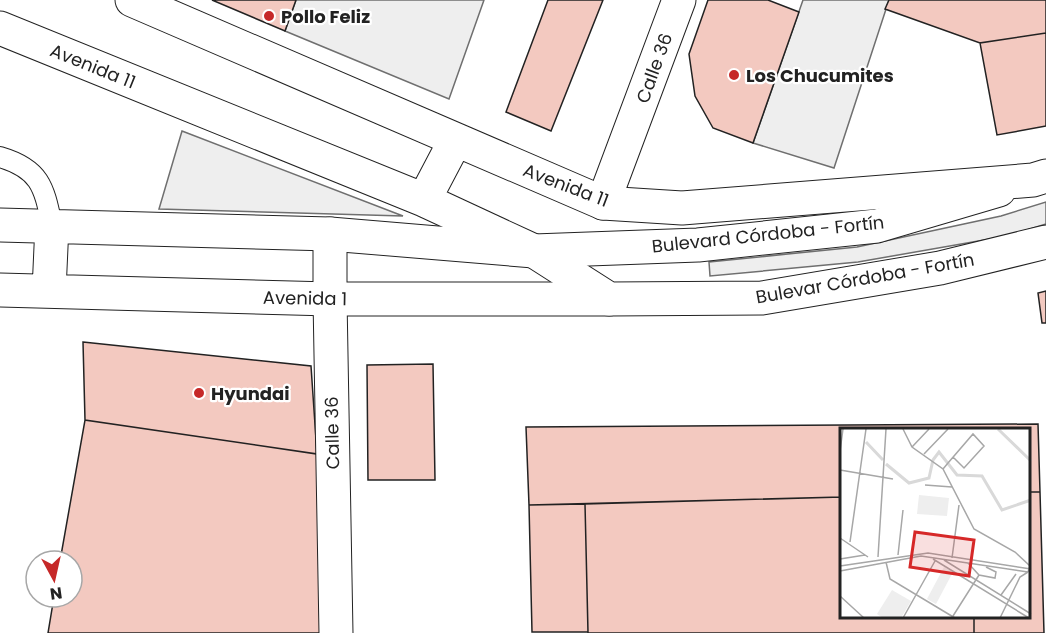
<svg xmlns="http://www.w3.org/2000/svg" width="1046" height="633" font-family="Poppins,sans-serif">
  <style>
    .green { fill: #eee; stroke: #6f6f6f; stroke-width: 1.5 }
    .building { fill: #f3c9c0; stroke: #222; stroke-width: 1.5 }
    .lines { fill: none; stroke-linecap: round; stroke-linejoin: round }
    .service-casing { stroke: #222; stroke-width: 22 }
    .minor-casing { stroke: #222; stroke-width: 35 }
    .tertiary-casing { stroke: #222; stroke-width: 35 }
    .secondary-casing { stroke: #222; stroke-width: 35 }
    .primary-casing { stroke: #222; stroke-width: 35 }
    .service { stroke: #fff; stroke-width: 20 }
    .minor { stroke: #fff; stroke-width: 33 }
    .tertiary { stroke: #fff; stroke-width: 33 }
    .secondary { stroke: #fff; stroke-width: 33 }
    .primary { stroke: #fff; stroke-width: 33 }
    .poi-dot { fill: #c62828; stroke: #fff; stroke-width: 2 }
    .labels { text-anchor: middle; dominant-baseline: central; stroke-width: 4.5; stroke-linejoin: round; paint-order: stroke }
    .poi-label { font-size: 18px; font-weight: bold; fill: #222; stroke: #fff; text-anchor: start }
    .street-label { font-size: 18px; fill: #222; stroke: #fff }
    .inset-river { fill: none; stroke: #d9d9d9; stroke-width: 3 }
    .inset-road { fill: none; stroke: #a7a7a7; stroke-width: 1.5 }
    .view { fill: #d62828; fill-opacity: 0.15; stroke: #d62828; stroke-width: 3 }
    .inset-edge { fill: none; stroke: #222; stroke-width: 3 }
  </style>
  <rect width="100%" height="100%" fill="#fff"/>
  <path class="green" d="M296,0H484L449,99L285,31Z
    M803,0H889L834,168L753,143Z
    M182,131L403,216L159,209Z
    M1046,202V224L1007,236L858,262L710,276L709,262L857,247L1001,216Z"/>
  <path class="building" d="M212,0H296L285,31Z
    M548,0H603L551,131L506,112Z
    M708,0H768L799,12L753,143L713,128L695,96L689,54Z
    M889,0H1046V33L980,43L885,9Z
    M1046,33V126L997,135L980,43Z
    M1046,291V323H1042L1038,293Z
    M83,342L311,366L317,454L85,420Z
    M433,364L435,480H368L367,365Z
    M85,420L317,454L320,633H48L54,597H72V561H60Z
    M1038,424L1040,492H1030V429H842V497L529,505L526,427Z
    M1030,492H1040L1044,633H974V616H1030Z
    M842,497V616H974V633H588L585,504Z
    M585,504L588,632H532L529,505Z"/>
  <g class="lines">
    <defs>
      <path id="service" d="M0,157C41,169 44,188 52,225"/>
      <path id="minor" d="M603,203L679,0
        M330,299V234"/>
      <path id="tertiary" d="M330,299L336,633"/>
      <path id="secondary" d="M0,225L330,234L534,251L698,245L877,226L999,190
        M0,290L330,299H609
        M49,291L52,225"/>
      <path id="primary" d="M132,0L603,203L682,208L1033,180L1046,176
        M0,28L424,200L534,251L609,299L762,298L940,268L1046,242
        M424,200L455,141"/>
    </defs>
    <use href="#service" class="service-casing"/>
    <use href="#minor" class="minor-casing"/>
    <use href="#tertiary" class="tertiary-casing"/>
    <use href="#secondary" class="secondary-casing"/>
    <use href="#primary" class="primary-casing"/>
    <use href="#service" class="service"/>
    <use href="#minor" class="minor"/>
    <use href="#tertiary" class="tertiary"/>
    <use href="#secondary" class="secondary"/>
    <use href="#primary" class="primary"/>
  </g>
  <g class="poi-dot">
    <circle cx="269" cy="16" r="6"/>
    <circle cx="734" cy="75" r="6"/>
    <circle cx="199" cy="393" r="6"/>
  </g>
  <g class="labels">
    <g class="poi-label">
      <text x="281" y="16">Pollo Feliz</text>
      <text x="746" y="75">Los Chucumites</text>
      <text x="211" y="393">Hyundai</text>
    </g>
    <g class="street-label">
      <text transform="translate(93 66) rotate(22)">Avenida 11</text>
      <text transform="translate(654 68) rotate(-70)">Calle 36</text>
      <text transform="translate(566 185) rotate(21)">Avenida 11</text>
      <text transform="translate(768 234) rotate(-6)">Bulevard Córdoba - Fortín</text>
      <text transform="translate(865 278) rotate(-10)">Bulevar Córdoba - Fortín</text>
      <text transform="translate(305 298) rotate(1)">Avenida 1</text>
      <text transform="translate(332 433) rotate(-91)">Calle 36</text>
    </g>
  </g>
  <g transform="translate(840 428)">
    <rect width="190" height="190" fill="#fff"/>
    <path d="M79,67L109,70L107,88L77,86ZM104,139L113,144L96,176L87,171ZM52,162L71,173L61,190H43L37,186Z" fill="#eee"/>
    <path class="inset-river" d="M158,1L191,33M26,14L43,32M46,36L69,55L89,50L93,32L99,24L117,47L142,48L162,82L191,72"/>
    <path class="inset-road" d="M63,1L72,19L103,41L134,101L175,124L190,138L188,144M72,19L89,1M0,23L3,1M84,26L108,1M103,41L108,35L133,6L144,18L124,40L113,29M0,42L53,51M85,57L112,59M0,110L28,129M10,114L26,1M58,127L63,82M38,129L46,1M112,130L119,77M0,131L25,127M93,131L189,190M104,132L191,186M46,134L50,151L115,190M128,135L139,147L155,150L156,144L146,139M0,138L88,125L191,141M0,143L81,128L188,144M161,167L176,146M0,168L24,190M113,188L139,147M63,190L95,133M160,190L180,149L188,144"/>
    <path class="view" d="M75,104L134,112L129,148L70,139Z"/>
    <rect width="190" height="190" class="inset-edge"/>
  </g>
  <g transform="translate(54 579) rotate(172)"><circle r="28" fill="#ffffff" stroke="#a7a7a7" stroke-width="1.5"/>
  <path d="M0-4.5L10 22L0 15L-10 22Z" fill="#c62828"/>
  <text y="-9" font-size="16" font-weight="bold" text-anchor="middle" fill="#222222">N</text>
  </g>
</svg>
